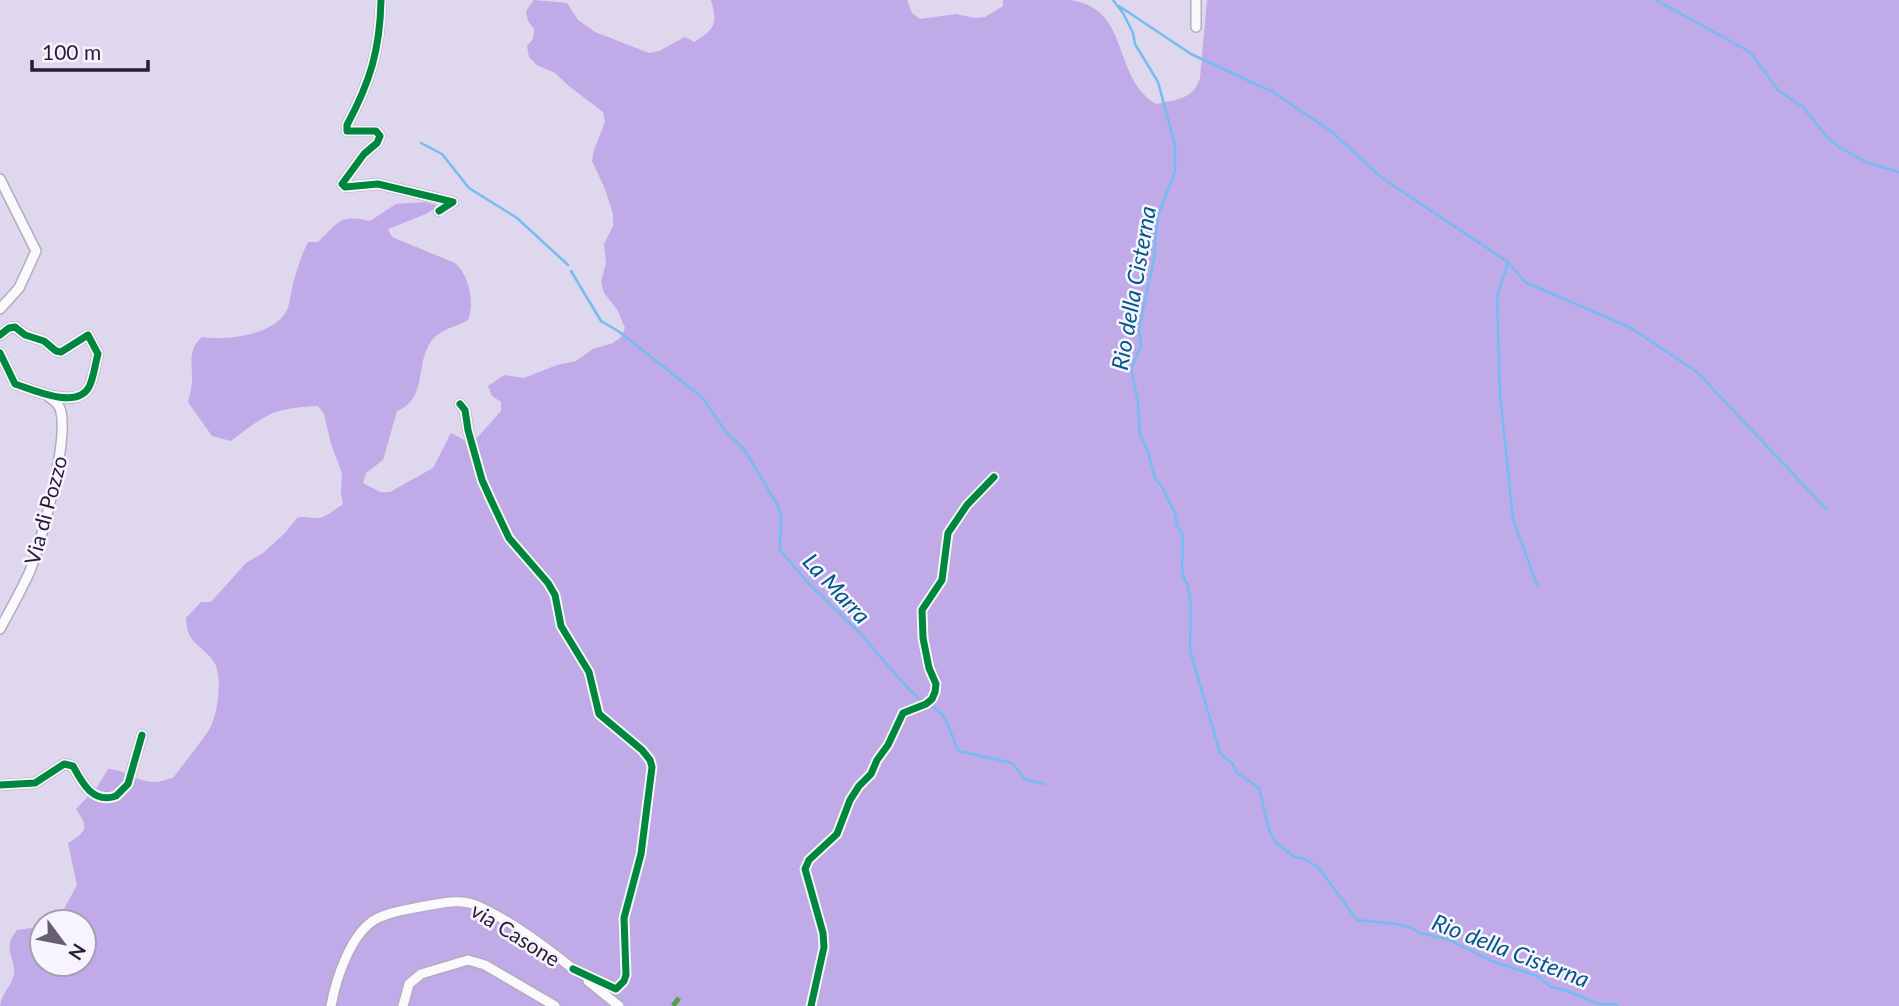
<svg xmlns="http://www.w3.org/2000/svg" width="1899" height="1006" font-family="Lato,sans-serif">
  <style>
    .forest { fill: #c0aae7 }
    .lines { fill: none; stroke-linecap: round; stroke-linejoin: round }
    .stream { stroke: #74bdf2; stroke-width: 2.5 }
    .minor-casing { stroke: #b3acc0; stroke-width: 12 }
    .minor { stroke: #faf9fc; stroke-width: 9 }
    .quiet { stroke: #50a244; stroke-width: 5; stroke-dasharray: 10 5; stroke-linecap: butt }
    .cycleway-casing { stroke: #f7f4ff; stroke-width: 11 }
    .cycleway { stroke: #00873e; stroke-width: 7 }
    .labels { text-anchor: middle; dominant-baseline: central; stroke-width: 5; stroke-linejoin: round; paint-order: stroke }
    .street-label { font-size: 21px; fill: #261f33; stroke: #f7f4ff }
    .water-label { font-size: 23px; font-style: italic; fill: #025984; stroke: #f7f4ff }
  </style>
  <rect width="100%" height="100%" fill="#ded7ee"/>
  <path class="forest" d="M534,0L567,3L578,20L595,32L649,53L659,51L685,37L694,42C715,29 718,24 711,0H907L912,13L920,19L956,14L975,18L985,17L1003,6V0C1025,0 1048,0 1070,0C1132,9 1110,75 1156,104C1177,99 1193,100 1200,78L1207,0H1899V1006H0C1,994 12,986 14,974C16,957 1,950 17,930L31,928L42,936V964H84V922H59L65,907L77,885L68,843C87,832 89,827 76,809L97,787L108,769C125,769 138,783 155,782C161,782 167,779 173,778C185,762 198,746 209,730C218,715 223,676 214,662C201,643 187,645 186,618L201,602H211L246,563L263,553L285,533L297,518C305,516 308,518 315,518C326,519 335,509 343,504L341,494L342,473L331,444L324,414L318,406C272,408 267,414 231,441L212,436L188,402C190,395 192,387 192,379C192,361 188,350 202,337C225,341 276,335 287,310C290,303 291,292 293,284C297,269 301,256 308,242H318C339,222 339,214 370,221L396,204L425,202L439,206L426,214L388,229L392,237L455,263C469,275 475,303 468,320C456,327 443,328 433,339C414,361 429,399 397,411L383,460L366,473L363,483L380,492H390L433,468L451,433L470,443L478,437L501,411V402L492,396L488,386L504,375L524,378L557,365L576,361L593,349L613,343L621,337L625,328L617,309L604,293L601,282L606,263L604,244L613,226V214L605,189L592,161L594,150L605,122L603,112L570,87L555,73L537,65L529,57L527,46L533,39L534,29L528,21L526,11Z"/>
  <g class="lines">
    <path class="stream" d="M1113,0L1123,13L1133,33L1135,44L1158,82L1175,145V171L1157,219L1154,259L1139,329L1141,345L1131,369L1138,402L1140,435L1148,451L1155,479L1161,485L1175,513L1177,526L1183,535L1182,569L1184,579L1188,585L1191,608L1190,650L1220,753L1233,764L1237,773L1259,788L1269,830L1275,842L1295,857L1305,859L1319,868L1357,920L1396,924L1409,927L1420,933L1450,940L1492,961L1537,976L1551,987L1565,990L1598,1004H1615L1617,1006
      M1656,0L1750,52L1778,90L1803,107L1826,136L1839,147L1868,163L1899,172
      M1119,6L1191,54L1273,92L1331,131L1382,178L1508,262L1525,282L1631,328L1697,372L1827,510
      M421,143L442,154L469,188L517,218L568,265
      M1508,262L1497,297L1500,395L1513,519L1537,585
      M571,271L601,321L618,331L702,397L726,432L744,449L778,506L781,517L780,550L808,583L859,632L903,683L922,702
      M928,705C949,712 949,734 959,751L1012,763L1025,779L1045,784"/>
    <defs>
      <path id="minor" d="M381,0C380,50 370,82 347,125V131H376L380,136L377,143L364,154L342,184L345,187L378,184L453,202L439,211
        M1196,0V27
        M0,179L36,251L19,288L0,309
        M0,335L9,328L15,327L25,335L44,341L56,351L61,352L88,335L98,354C95,364 94,377 89,387C77,410 33,390 15,384L0,353
        M460,404L465,410L468,430L482,480L491,500L509,538L548,583L555,595L561,626L589,672L599,714L642,750L650,760L652,767L641,854L624,918L626,975L624,981L616,989L573,969
        M0,629C10,610 21,591 30,571C42,539 68,443 61,412C59,403 54,401 48,396
        M0,785L35,783L64,764L73,766C82,783 93,804 116,796L128,784L142,735
        M588,981L619,1006
        M331,1006C336,979 351,931 378,918C392,911 410,909 425,906C443,903 461,898 478,906C513,922 547,948 577,972
        M403,1006L409,984L421,974L468,960L485,965L555,1006
        M811,1006L824,947L823,933L805,869L809,860L837,834L850,800L859,786L871,774L877,760L888,745L903,713L926,704L932,699L935,692L936,684L929,668L923,638L922,610L942,580L948,533L967,505L994,477"/>
    </defs>
    <use href="#minor" class="minor-casing"/>
    <use href="#minor" class="minor"/>
    <path class="quiet" d="M673,1006L679,998"/>
    <defs>
      <path id="cycleway" d="M381,0C380,50 370,82 347,125V131H376L380,136L377,143L364,154L342,184L345,187L378,184L453,202L439,211
        M0,335L9,328L15,327L25,335L44,341L56,351L61,352L88,335L98,354C95,364 94,377 89,387C77,410 33,390 15,384L0,353
        M460,404L465,410L468,430L482,480L491,500L509,538L548,583L555,595L561,626L589,672L599,714L642,750L650,760L652,767L641,854L624,918L626,975L624,981L616,989L573,969
        M0,785L35,783L64,764L73,766C82,783 93,804 116,796L128,784L142,735
        M811,1006L824,947L823,933L805,869L809,860L837,834L850,800L859,786L871,774L877,760L888,745L903,713L926,704L932,699L935,692L936,684L929,668L923,638L922,610L942,580L948,533L967,505L994,477"/>
    </defs>
    <use href="#cycleway" class="cycleway-casing"/>
    <use href="#cycleway" class="cycleway"/>
  </g>
  <g class="labels">
    <g class="street-label">
      <text transform="translate(45 510) rotate(-75)">Via di Pozzo</text>
      <text transform="translate(516 934) rotate(32)">via Casone</text>
    </g>
    <g class="water-label">
      <text transform="translate(1133 288) rotate(-80)">Rio della Cisterna</text>
      <text transform="translate(837 588) rotate(47)">La Marra</text>
      <text transform="translate(1511 950) rotate(21)">Rio della Cisterna</text>
    </g>
  </g>
  <g transform="translate(63 943) rotate(122)"><circle r="33" fill="#f7f4ff" stroke="#a39fad" stroke-width="2"/>
  <path d="M0-5L12 26L0 18L-12 26Z" fill="#665f74"/>
  <text y="-10" font-size="19" font-weight="bold" text-anchor="middle" fill="#261f33">N</text>
  </g>
  <path d="M32 60v10h116v-10" fill="none" stroke="#261f33" stroke-width="3.5"/>
  <text x="42" y="60" font-size="21" fill="#261f33" stroke="#f7f4ff" stroke-width="5" paint-order="stroke">100 m</text>
</svg>
